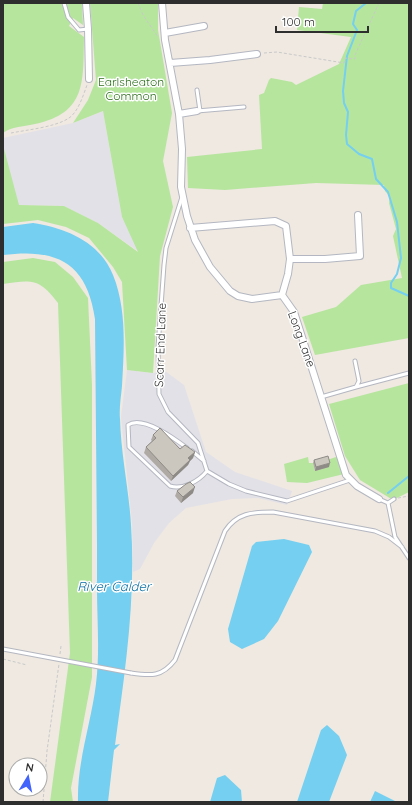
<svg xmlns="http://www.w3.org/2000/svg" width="412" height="805" font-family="Quicksand,sans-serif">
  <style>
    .industrial { fill: #e3e1e8 }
    .green { fill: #b6e59e }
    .water { fill: #75cff0 }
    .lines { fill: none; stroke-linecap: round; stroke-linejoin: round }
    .stream { stroke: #75cff0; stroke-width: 2 }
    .lane-casing { stroke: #b4b7c1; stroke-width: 5 }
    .street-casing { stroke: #b4b7c1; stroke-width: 8 }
    .path { stroke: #c9c9c9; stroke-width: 1; stroke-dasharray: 3 2; stroke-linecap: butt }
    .lane { stroke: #fff; stroke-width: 3 }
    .street { stroke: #fff; stroke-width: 6 }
    .lane-bridge-casing { stroke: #b4b7c1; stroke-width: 5; stroke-linecap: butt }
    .lane-bridge { stroke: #fff; stroke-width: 3 }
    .wall { fill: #afaba4 }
    .shaded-wall { fill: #8e8b86 }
    .building { fill: #cbc7bf; stroke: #8e8b86 }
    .labels { text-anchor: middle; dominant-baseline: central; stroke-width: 3; stroke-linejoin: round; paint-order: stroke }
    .park-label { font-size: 12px; fill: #2c6e1b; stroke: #fff }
    .street-label { font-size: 12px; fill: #2e2e2e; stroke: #fff }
    .water-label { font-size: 13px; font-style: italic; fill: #0d6fa3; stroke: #fff }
  </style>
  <rect width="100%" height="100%" fill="#efe9e1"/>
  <path class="industrial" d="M103,111L122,217L139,252L98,223L64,206L18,205L3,149V138L73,123Z
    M127,370L153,373L165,371L184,385L206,452L235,472L292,491L287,505L258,498L232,499L186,508L169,523L154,543L140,569L133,572L132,523L121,417Z"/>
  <path class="green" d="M3,3H82L83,25L73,18L69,26L84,37C83,81 87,113 35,124C26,126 10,127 3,133Z
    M90,3H158V30L172,113L163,161L173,207L160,256L153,373L127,370L122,282L113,267L89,238L66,227L38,220L3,224V145L19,205L64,206L98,223L138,252L122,217L103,111L73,123L88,100L96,80Z
    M323,3H409V338L315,355L302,317L336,307L361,285L402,278L393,236L396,229L389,203L390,197L385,191L384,185L316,183L225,190L188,188L187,157L262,149L259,95L264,93L269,80L271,78L292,82L296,85L339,64L351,37L297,30L299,7L322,9Z
    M33,258L55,262L73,277L88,298L92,385V677L71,788L73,802H50L70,653L58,303C39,278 32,280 3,284V262Z
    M409,383V492L393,500L360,480L345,456L329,404Z
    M339,456L344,474L307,483L287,482L284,464L308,457L309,463H313L315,471L328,467L327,460Z"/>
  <path class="water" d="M33,223C66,228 100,242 113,275C127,309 124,350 122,386C121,397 119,408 120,419C121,455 129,490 131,525C136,599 125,672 115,745L120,744L114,750L108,802H78C77,761 91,724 96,684C100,652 97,620 97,588L94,585L97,582V545L95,319C87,263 57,248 3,255V227Z
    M284,539L309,545L312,552L278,621L264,639L242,649L230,642L228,629L252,546L256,542Z
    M327,725L339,736L347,755L329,802H297L321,730Z
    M225,775L241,790L242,802H210L217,778Z
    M375,791L397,802H370Z"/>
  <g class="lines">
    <path class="stream" d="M366,3L356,11L353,24L357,30L347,56L343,91L344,103L348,112L346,135L347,144L359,154L372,159L376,179L388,192L397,222L401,258L397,274L391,283V288L409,296
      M388,493L409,476"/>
    <defs>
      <path id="lane" d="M64,3L68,17L79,30L88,29
        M197,90L200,111
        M197,111L244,107
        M182,197L166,248L164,265L158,347L159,394L168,412L198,443L207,471L229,484L246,491L287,501L350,480
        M356,387L409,373
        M321,397L356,387L359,381L355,361
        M187,448C175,439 143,415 128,425L129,447L170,486C183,490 199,481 207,471
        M192,451L204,461
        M379,499L388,503L394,499
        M388,503L395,537L409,558
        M131,673C151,676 162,677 175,660L225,531C237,513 252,512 273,512L375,531L389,537L402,547"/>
      <path id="street" d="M86,3L88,29L89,79
        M162,3L165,40L179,114L182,149L181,187L187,216L195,240L210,267L230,291L238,296L252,299L282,295L294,312L346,475L357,486L379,499
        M165,33L204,26
        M170,63L210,60L257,54
        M179,114L197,111
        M190,228L275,221L286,226L290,259L288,274L282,295
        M290,259H325L360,256L358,215"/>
    </defs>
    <use href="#lane" class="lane-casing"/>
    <use href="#street" class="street-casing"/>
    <path class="path" d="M138,3L143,15L158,37
      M264,53L277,52L344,63L345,58L355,59V55L379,3
      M11,133C26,130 56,127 69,118C78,112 83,96 87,85
      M398,498L409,496
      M60,654L61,646
      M3,659L27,665
      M43,802L47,751L59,664"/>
    <use href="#lane" class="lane"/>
    <use href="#street" class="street"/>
    <defs>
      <path id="lane-bridge" d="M3,649L131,673"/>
    </defs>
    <use href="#lane-bridge" class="lane-bridge-casing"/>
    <use href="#lane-bridge" class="lane-bridge"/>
  </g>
  <path class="wall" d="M153,435L180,449L195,452L193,458L190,461L188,465L171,481L144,453L146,447L152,441L151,440Z
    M314,460L329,467L315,471L313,463Z
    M177,491L193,493L181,503L175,496Z"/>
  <path class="shaded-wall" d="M195,452L193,458L190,461L188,465L171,481L173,476L188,458Z
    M330,463L329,467L315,471L316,467Z
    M195,487L193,493L181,503L183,497Z"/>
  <path class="building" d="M160,428L180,449L185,445L195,452L188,458L190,460L173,476L146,447L156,438L153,435Z
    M328,456L330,463L316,467L314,460Z
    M190,482L195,487L183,497L177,491L186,484Z"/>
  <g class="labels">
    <g class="park-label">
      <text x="131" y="81">Earlsheaton<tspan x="131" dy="14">Common</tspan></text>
    </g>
    <g class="street-label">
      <text transform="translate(302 339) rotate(70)">Long Lane</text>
      <text transform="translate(160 345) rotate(-88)">Scarr End Lane</text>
    </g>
    <g class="water-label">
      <text x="114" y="586">River Calder</text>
    </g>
  </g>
  <rect width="412" height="805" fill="none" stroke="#2e2e2e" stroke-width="8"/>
  <g transform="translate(28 777) rotate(10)"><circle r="19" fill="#ffffff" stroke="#ababab"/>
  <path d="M0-3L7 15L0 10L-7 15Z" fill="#4264fb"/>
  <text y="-6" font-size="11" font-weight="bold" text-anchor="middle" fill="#2e2e2e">N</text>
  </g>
  <path d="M276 26v6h92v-6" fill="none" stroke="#2e2e2e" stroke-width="2"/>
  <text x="282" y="26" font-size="12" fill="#2e2e2e" stroke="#ffffff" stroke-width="3" paint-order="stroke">100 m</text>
</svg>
